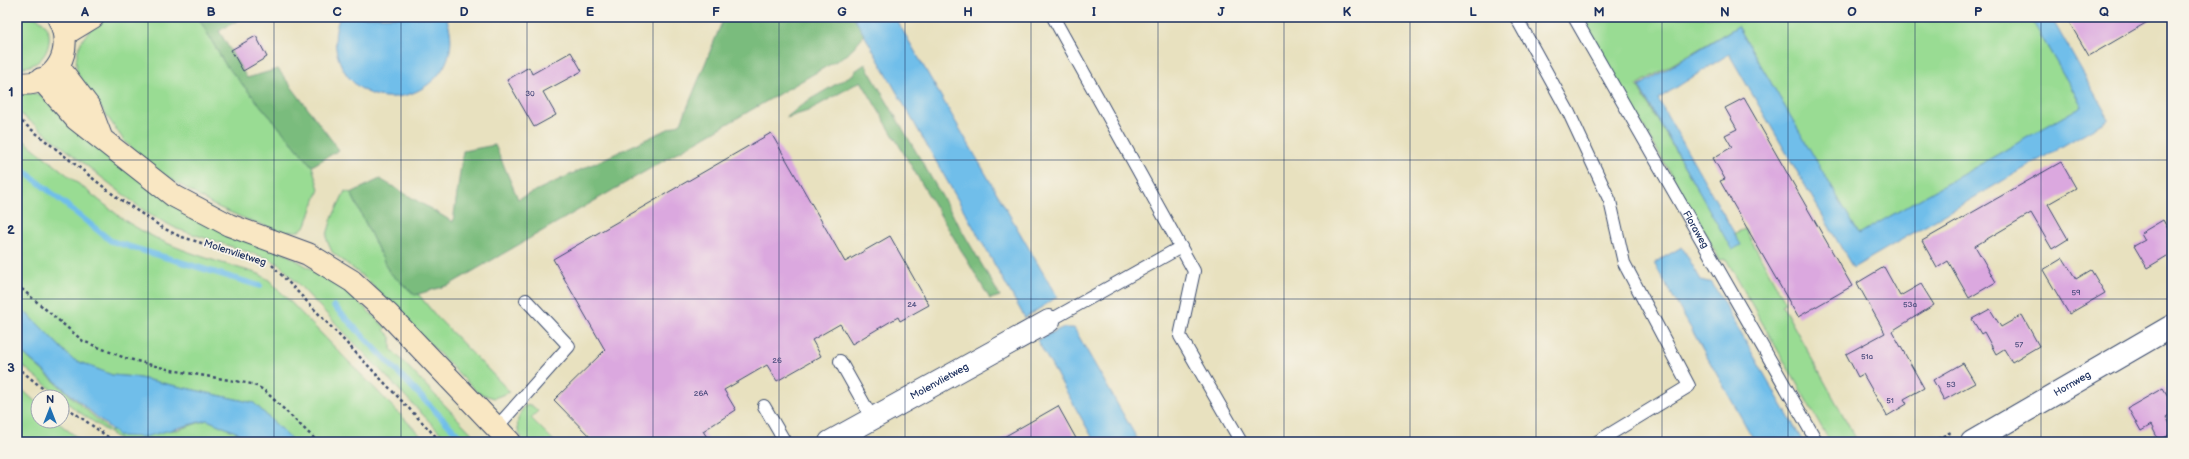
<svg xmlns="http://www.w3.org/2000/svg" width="2189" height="459" font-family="'Balsamiq Sans',sans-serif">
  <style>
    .green { fill: #99dc93; stroke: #5a8678 }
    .forest { fill: #7abc7d; stroke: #4a766e }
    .water { fill: #6fbeea; stroke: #4576a4 }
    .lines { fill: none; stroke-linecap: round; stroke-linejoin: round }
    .stream { stroke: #6fbeea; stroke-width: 6 }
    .building { fill: #dba8df }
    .lane-casing { stroke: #3a4a6d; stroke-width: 14 }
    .street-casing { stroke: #3a4a6d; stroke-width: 24 }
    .secondary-casing { stroke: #3a4a6d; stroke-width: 24 }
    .path { stroke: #3a4a6d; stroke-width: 2.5; stroke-dasharray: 3 3; stroke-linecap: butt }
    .lane { stroke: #fff; stroke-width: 12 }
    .street { stroke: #fff; stroke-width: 22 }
    .secondary { stroke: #f9e7c3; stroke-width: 22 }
    .grid { fill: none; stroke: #1b2f5e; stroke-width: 1; stroke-opacity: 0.55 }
    .labels { text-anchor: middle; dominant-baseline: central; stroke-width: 3.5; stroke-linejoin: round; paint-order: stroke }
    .number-label { font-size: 8px; fill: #4b4d7e }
    .street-label { font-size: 10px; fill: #1b2f5e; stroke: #f7f3e8 }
    .neatline { fill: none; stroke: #1b2f5e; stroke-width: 1.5 }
    .grid-label { font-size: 13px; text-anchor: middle; font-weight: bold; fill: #1b2f5e }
  </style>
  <rect width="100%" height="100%" fill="#f7f3e8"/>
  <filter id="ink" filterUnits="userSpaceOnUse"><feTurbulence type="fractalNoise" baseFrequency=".025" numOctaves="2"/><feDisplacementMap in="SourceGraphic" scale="8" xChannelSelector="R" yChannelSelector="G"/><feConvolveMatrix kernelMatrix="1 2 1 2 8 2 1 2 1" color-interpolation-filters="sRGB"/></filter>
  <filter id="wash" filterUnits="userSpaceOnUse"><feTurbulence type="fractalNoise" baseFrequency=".012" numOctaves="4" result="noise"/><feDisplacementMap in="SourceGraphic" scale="16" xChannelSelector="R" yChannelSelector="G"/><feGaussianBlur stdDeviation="0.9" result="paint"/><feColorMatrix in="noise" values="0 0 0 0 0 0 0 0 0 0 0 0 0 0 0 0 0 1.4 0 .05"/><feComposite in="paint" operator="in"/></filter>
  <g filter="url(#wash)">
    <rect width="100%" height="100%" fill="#e8e1bf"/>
    <path class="green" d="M17,17C22,17 28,16 33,17C61,23 51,71 17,67Z
      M106,17H198L225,64L312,166L319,189L306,225L299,231L283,232L248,220L213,205L158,171L125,142L77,73C73,47 85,31 106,17Z
      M1581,17H2030L2082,106L1859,234L1738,26L1637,85L1723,233L1738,240L1735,233L1745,229L1786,303L1782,305L1858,442H1830L1726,259L1720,260Z
      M17,90L41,95L70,124L346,290L386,328L384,330L391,337V349L480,442H449L279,264L267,258L177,229L147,213L17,111Z
      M17,135L124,220C169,249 209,259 259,274L269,280L427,442H294L254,403L135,377L112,375L72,359L36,322L17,305Z
      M345,191L351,193L389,272L415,295L418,294L437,317L510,392L494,398L478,393L365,278L332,252L327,240V235L332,218Z
      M17,348L110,431L177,430L207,420L238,433L249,442H123L76,410L17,361Z
      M17,385L38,404V421H56L83,442H17Z
      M531,405L538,411L531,418L555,442H525C515,431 515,418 525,406Z"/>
    <path class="forest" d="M198,17H244L219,31L247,78L278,69L339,150L312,166L225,64Z
      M724,17H854L864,35L848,54L449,285L415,295L389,272L351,193L380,179L453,222L463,151L495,145L518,199L681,123Z
      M865,64L1000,296L990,299L861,81L808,111L786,118L804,103L855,73V71Z"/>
    <path class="water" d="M340,17H446C474,86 373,131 341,65C334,50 333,32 340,17Z
      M854,17H895L1057,297L1025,318Z
      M2030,17H2051L2109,119L1853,268L1729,54L1658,99L1741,245L1732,250L1639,86L1738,26L1859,234L2082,106Z
      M1682,247L1701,280L1712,283L1803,442H1755L1654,263Z
      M17,305L36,322L72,359L112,375L135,377L254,403L294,442H249L238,433L207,420L145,437L119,436L17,348Z
      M1062,328H1074L1139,442H1095L1037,340Z"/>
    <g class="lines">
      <path class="stream" d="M17,165L111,241L260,286
        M334,306L465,442"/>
    </g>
    <g id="blocks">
      <path class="building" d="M2066,17H2156L2089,56Z
        M256,36L267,57L243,71L231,50Z
        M571,52L582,71L543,92L556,115L534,127L507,80L529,67L532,74Z
        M1744,98L1852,286L1798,317L1720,181L1725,179L1713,158L1732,147L1725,135L1737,129L1725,108Z
        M771,133L845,262L890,236L929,305L900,321L898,317L852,344L840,324L812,340L821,356L777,381L767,365L724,390L736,410L703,431L710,442H595L554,400L605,350L553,259Z
        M2061,162L2076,188L2048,204L2068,239L2052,249L2031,213L1975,246L1996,282L1969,298L1948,261L1937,268L1922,241Z
        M2163,220L2172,236V253L2147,268L2134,246L2145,240L2141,233Z
        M2063,258L2076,279L2091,270L2105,293L2069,314L2043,270Z
        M1884,267L1900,296L1921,284L1934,305L1892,331L1924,388L1904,399L1907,404L1887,416L1863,374L1858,377L1846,354L1885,333L1857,283Z
        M1990,309L2001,327L2022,315L2039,346L2012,362L2004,349L1996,354L1984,332L1981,334L1972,319Z
        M1963,363L1975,383L1944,400L1933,380Z
        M2163,388L2172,403V413L2166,417L2172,427V433L2159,441L2151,425L2141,431L2128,408Z
        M1058,406L1078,442H995Z"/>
    </g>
  </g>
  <g filter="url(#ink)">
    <use href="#blocks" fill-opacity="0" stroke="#3a4a6d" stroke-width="1"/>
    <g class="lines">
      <defs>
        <g id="lane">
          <path d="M1053,17L1194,271L1180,336L1241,442"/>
          <path d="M1516,17L1569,113L1610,201L1624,263L1689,386L1597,442"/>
          <path id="s1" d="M1574,17L1817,442"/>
          <path d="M1049,321L1181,247"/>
          <path d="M840,361L872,418"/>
          <path d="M764,406L785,442"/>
          <path d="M496,428L569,346L526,300"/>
        </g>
        <g id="street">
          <path id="s2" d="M830,442L1049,321"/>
          <path id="s3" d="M1972,442L2172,326"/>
        </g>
        <path id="secondary" d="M65,34L93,17
          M58,66L90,108L101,137
          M41,79L76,119L174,196L229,225L308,254L352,281L388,314L510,442
          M17,83C56,89 76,49 58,17"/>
      </defs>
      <use href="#lane" class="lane-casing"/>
      <use href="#street" class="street-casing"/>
      <use href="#secondary" class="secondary-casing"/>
      <path class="path" d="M17,118L115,196L163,228L179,236L256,260
        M272,265L441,442
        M17,285L83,341L125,358L171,370L252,384L264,390L318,442
        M17,367L53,397
        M62,404L115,442
        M1932,442L1953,431"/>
      <use href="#lane" class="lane"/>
      <use href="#street" class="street"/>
      <use href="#secondary" class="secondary"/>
    </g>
  </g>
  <path class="grid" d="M148,17V442M274,17V442M401,17V442M527,17V442M653,17V442M779,17V442M905,17V442M1031,17V442M1158,17V442M1284,17V442M1410,17V442M1536,17V442M1662,17V442M1788,17V442M1915,17V442M2041,17V442M17,160H2172M17,299H2172"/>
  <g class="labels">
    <g class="number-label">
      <text x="530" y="93">30</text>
      <text x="2076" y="292">59</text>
      <text x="912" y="304">24</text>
      <text x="1910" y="304">53a</text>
      <text x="2019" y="344">57</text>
      <text x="1867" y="356">51a</text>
      <text x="777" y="360">26</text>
      <text x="1951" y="384">53</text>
      <text x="701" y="393">26A</text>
      <text x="1890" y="400">51</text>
    </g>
    <g class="street-label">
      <text stroke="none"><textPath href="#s1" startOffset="245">Floraweg</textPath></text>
      <text transform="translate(235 253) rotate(18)">Molenvlietweg</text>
      <text stroke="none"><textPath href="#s2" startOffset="125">Molenvlietweg</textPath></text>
      <text stroke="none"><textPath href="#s3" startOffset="116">Hornweg</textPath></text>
    </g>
  </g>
  <rect width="2189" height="459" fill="none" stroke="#f7f3e8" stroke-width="44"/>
  <g transform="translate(50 409)"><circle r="19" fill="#f7f3e8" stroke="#9fa5b1"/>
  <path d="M0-3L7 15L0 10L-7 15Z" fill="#1f6fb2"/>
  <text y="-6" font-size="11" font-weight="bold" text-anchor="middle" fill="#1b2f5e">N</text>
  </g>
  <rect x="22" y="22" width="2145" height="415" class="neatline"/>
  <g class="grid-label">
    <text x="85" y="16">A</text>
    <text x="211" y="16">B</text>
    <text x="337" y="16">C</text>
    <text x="464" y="16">D</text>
    <text x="590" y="16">E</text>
    <text x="716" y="16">F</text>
    <text x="842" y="16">G</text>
    <text x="968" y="16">H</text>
    <text x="1094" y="16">I</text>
    <text x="1221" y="16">J</text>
    <text x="1347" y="16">K</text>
    <text x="1473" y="16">L</text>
    <text x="1599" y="16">M</text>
    <text x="1725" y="16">N</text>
    <text x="1852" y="16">O</text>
    <text x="1978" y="16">P</text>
    <text x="2104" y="16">Q</text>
    <text x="11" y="96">1</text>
    <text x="11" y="234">2</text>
    <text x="11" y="372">3</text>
  </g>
</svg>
